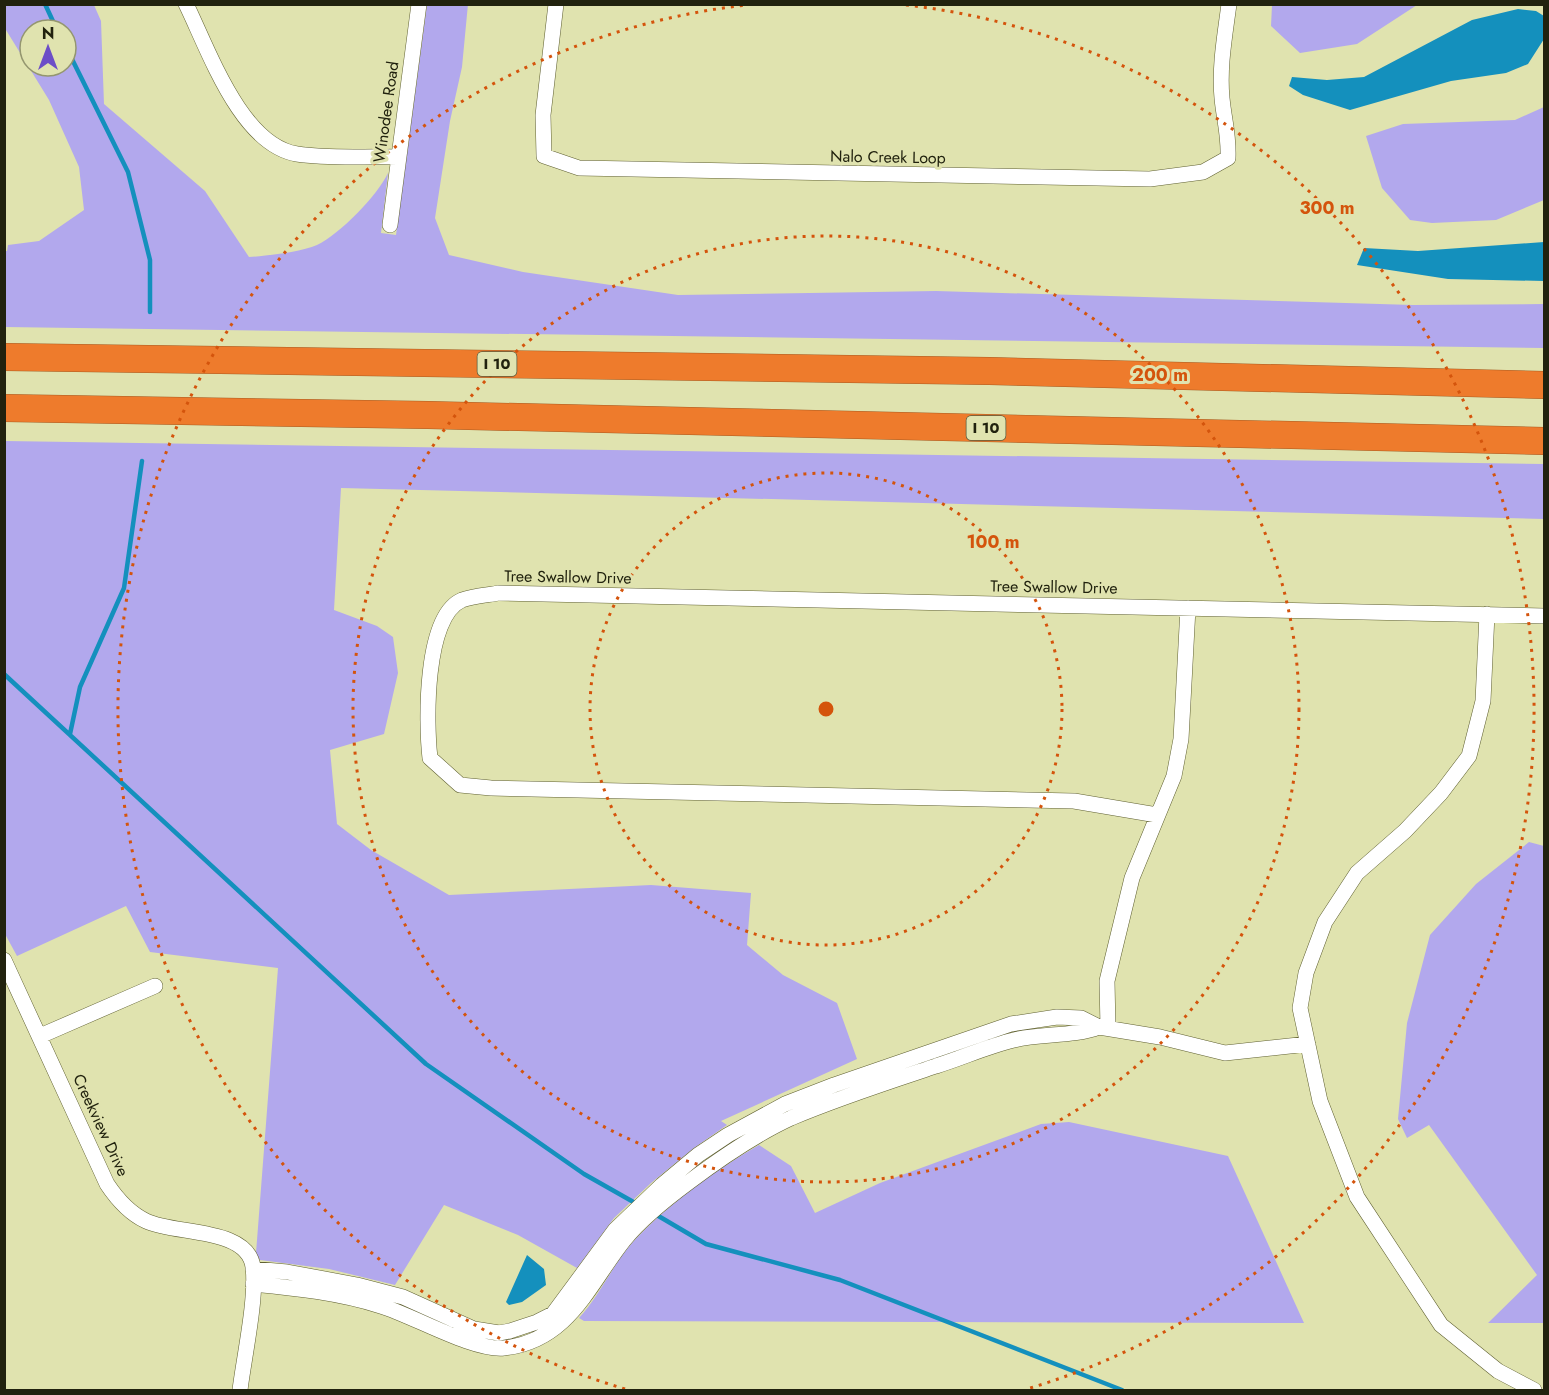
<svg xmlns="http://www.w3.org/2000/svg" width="1549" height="1395" font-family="Jost,sans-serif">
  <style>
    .green { fill: #b2a8ed; fill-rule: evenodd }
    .water { fill: #1490bd }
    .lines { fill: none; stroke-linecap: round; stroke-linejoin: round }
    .stream { stroke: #1490bd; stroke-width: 4.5 }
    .minor-casing { stroke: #606132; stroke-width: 16 }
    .motorway-casing { stroke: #a65c22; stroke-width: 28 }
    .minor { stroke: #fff; stroke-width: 15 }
    .motorway { stroke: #ee7b2c; stroke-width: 27 }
    .ring { fill: none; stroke: #d4540c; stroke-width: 3; stroke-dasharray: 3 6 }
    .labels { text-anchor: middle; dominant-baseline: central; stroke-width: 6; stroke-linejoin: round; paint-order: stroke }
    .shield { fill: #e0e3af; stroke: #5a5c3e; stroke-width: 1.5 }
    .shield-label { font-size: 15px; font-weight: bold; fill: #21220e }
    .street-label { font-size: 16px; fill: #21220e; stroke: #e0e3af }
    .centre { fill: #d4540c; stroke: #e0e3af; stroke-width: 3 }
    .ring-label { font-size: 18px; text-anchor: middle; font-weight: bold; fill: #d4540c; stroke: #e0e3af; stroke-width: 6; stroke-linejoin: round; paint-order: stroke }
  </style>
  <rect width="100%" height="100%" fill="#e0e3af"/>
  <path class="green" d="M5,4L94,5L101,21L104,104L205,191L249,257C266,256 301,252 317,245C340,234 377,196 388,173L381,233L396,235L427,5L468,4L462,67L450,121L435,218L449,255L523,272L678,295L936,291L1413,305L1544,304V348L5,327L4,251H7L8,245L39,241L84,210L79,167L49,100L6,30ZM30,30H66V66H30Z
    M1272,5V4L1417,5L1357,44L1300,53L1271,26Z
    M1544,107V200L1496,220L1432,223L1410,220L1382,188L1366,136L1403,124L1515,120Z
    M5,441L1544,464V519L341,488L334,610L377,626L393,637L398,673L384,734L330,750L337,824L371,850L449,895L651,885L751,893L747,945L783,975L837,1003L857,1059L721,1121L727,1125L694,1148L651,1183L614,1218L577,1268L518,1235L444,1205L395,1285L329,1269L260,1260L256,1253L278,968L150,952L126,906L17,956L5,934Z
    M1529,842L1544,846V1323H1488L1537,1275L1429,1125L1407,1138L1398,1119L1407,1023L1430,935L1476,884Z
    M1069,1122L1228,1156L1304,1323L584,1321L579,1318C600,1295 612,1266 632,1243C667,1205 714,1171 759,1145L791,1166L815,1213L880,1183L1041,1124Z"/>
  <path class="water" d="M1518,9L1536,11L1544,16V39L1528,64L1506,73L1451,81L1350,110L1303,95L1289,86L1292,77L1327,80L1364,77L1472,20Z
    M1544,242V281L1448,279L1357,265L1364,248L1418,251Z
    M527,1255L544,1269L546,1285L522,1302L509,1305L506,1302Z"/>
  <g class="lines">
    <path class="stream" d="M45,4L57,30
      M66,47L128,172L150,260V312
      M4,674L426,1064L584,1174L637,1204
      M70,734L80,687L124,588L142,461
      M655,1214L706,1244L840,1280L1122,1390"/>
    <defs>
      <path id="minor" d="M186,4C209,51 241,145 297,154C330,159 365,156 398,157
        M556,4L543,115L544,156L579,168L1150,179L1203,172L1228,158C1229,134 1224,120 1222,98C1219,67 1225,35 1229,4
        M390,225L419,4
        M1487,614L1483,701L1469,756L1441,793L1405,831L1357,873L1325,922L1306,973L1300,1008L1320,1101L1357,1197L1441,1325L1498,1371L1534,1390
        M1157,815L1074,801L491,788L460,785L430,758C426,724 424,616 462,600C473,596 488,595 499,593L1544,616
        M4,960L107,1184C117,1199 129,1213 146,1221C175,1235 248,1227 253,1267C257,1298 244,1357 240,1390
        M1108,1028L1107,981L1132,878L1174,776L1181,739L1188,608
        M40,1036L155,986
        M253,1269L287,1272L357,1285L403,1297L474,1329L499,1333L510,1331L537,1322L553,1314L615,1230L662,1185L698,1155L728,1135L785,1104L834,1085L1011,1024L1057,1017L1081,1018L1099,1027L1160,1037L1225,1053L1308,1044
        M253,1284C296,1288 340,1293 381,1306C414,1316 473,1351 504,1348C569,1341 589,1284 624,1240C642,1218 666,1199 689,1182C721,1158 754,1135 791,1118C838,1098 888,1082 936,1066C962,1058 988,1046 1014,1040C1042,1033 1073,1037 1099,1027"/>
      <path id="motorway" d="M4,357L989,371L1544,385
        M4,408L428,415L1544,441"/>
    </defs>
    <use href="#minor" class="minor-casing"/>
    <use href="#motorway" class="motorway-casing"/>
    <use href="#minor" class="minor"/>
    <use href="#motorway" class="motorway"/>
  </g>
  <g class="ring">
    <circle cx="826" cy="709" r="236"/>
    <circle cx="826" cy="709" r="473"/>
    <path d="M625 1389A709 709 0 0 1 746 5M906 5A709 709 0 0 1 1027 1389"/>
  </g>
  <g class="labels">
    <g class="shield">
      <rect x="477.5" y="352" width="39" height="24" rx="4.5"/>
      <rect x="966.5" y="416" width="39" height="24" rx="4.5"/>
    </g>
    <g class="shield-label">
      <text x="497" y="364">I 10</text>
      <text x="986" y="428">I 10</text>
    </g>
    <g class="street-label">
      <text transform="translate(386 112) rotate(-82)">Winodee Road</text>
      <text transform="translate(888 157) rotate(1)">Nalo Creek Loop</text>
      <text transform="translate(568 577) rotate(1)">Tree Swallow Drive</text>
      <text transform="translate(1054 587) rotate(1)">Tree Swallow Drive</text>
      <text transform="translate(101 1125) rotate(65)">Creekview Drive</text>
    </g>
  </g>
  <circle cx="826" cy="709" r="9" class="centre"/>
  <g class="ring-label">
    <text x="1327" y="214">300 m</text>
    <text x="1160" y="381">200 m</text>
    <text x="993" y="548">100 m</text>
  </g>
  <rect width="1549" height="1395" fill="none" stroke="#21220e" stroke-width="12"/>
  <g transform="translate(48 48)"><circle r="28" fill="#e0e3af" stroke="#94966f" stroke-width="1.5"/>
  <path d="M0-4.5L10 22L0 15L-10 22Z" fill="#6c4ec7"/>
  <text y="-9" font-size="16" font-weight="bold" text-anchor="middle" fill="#21220e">N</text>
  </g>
</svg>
